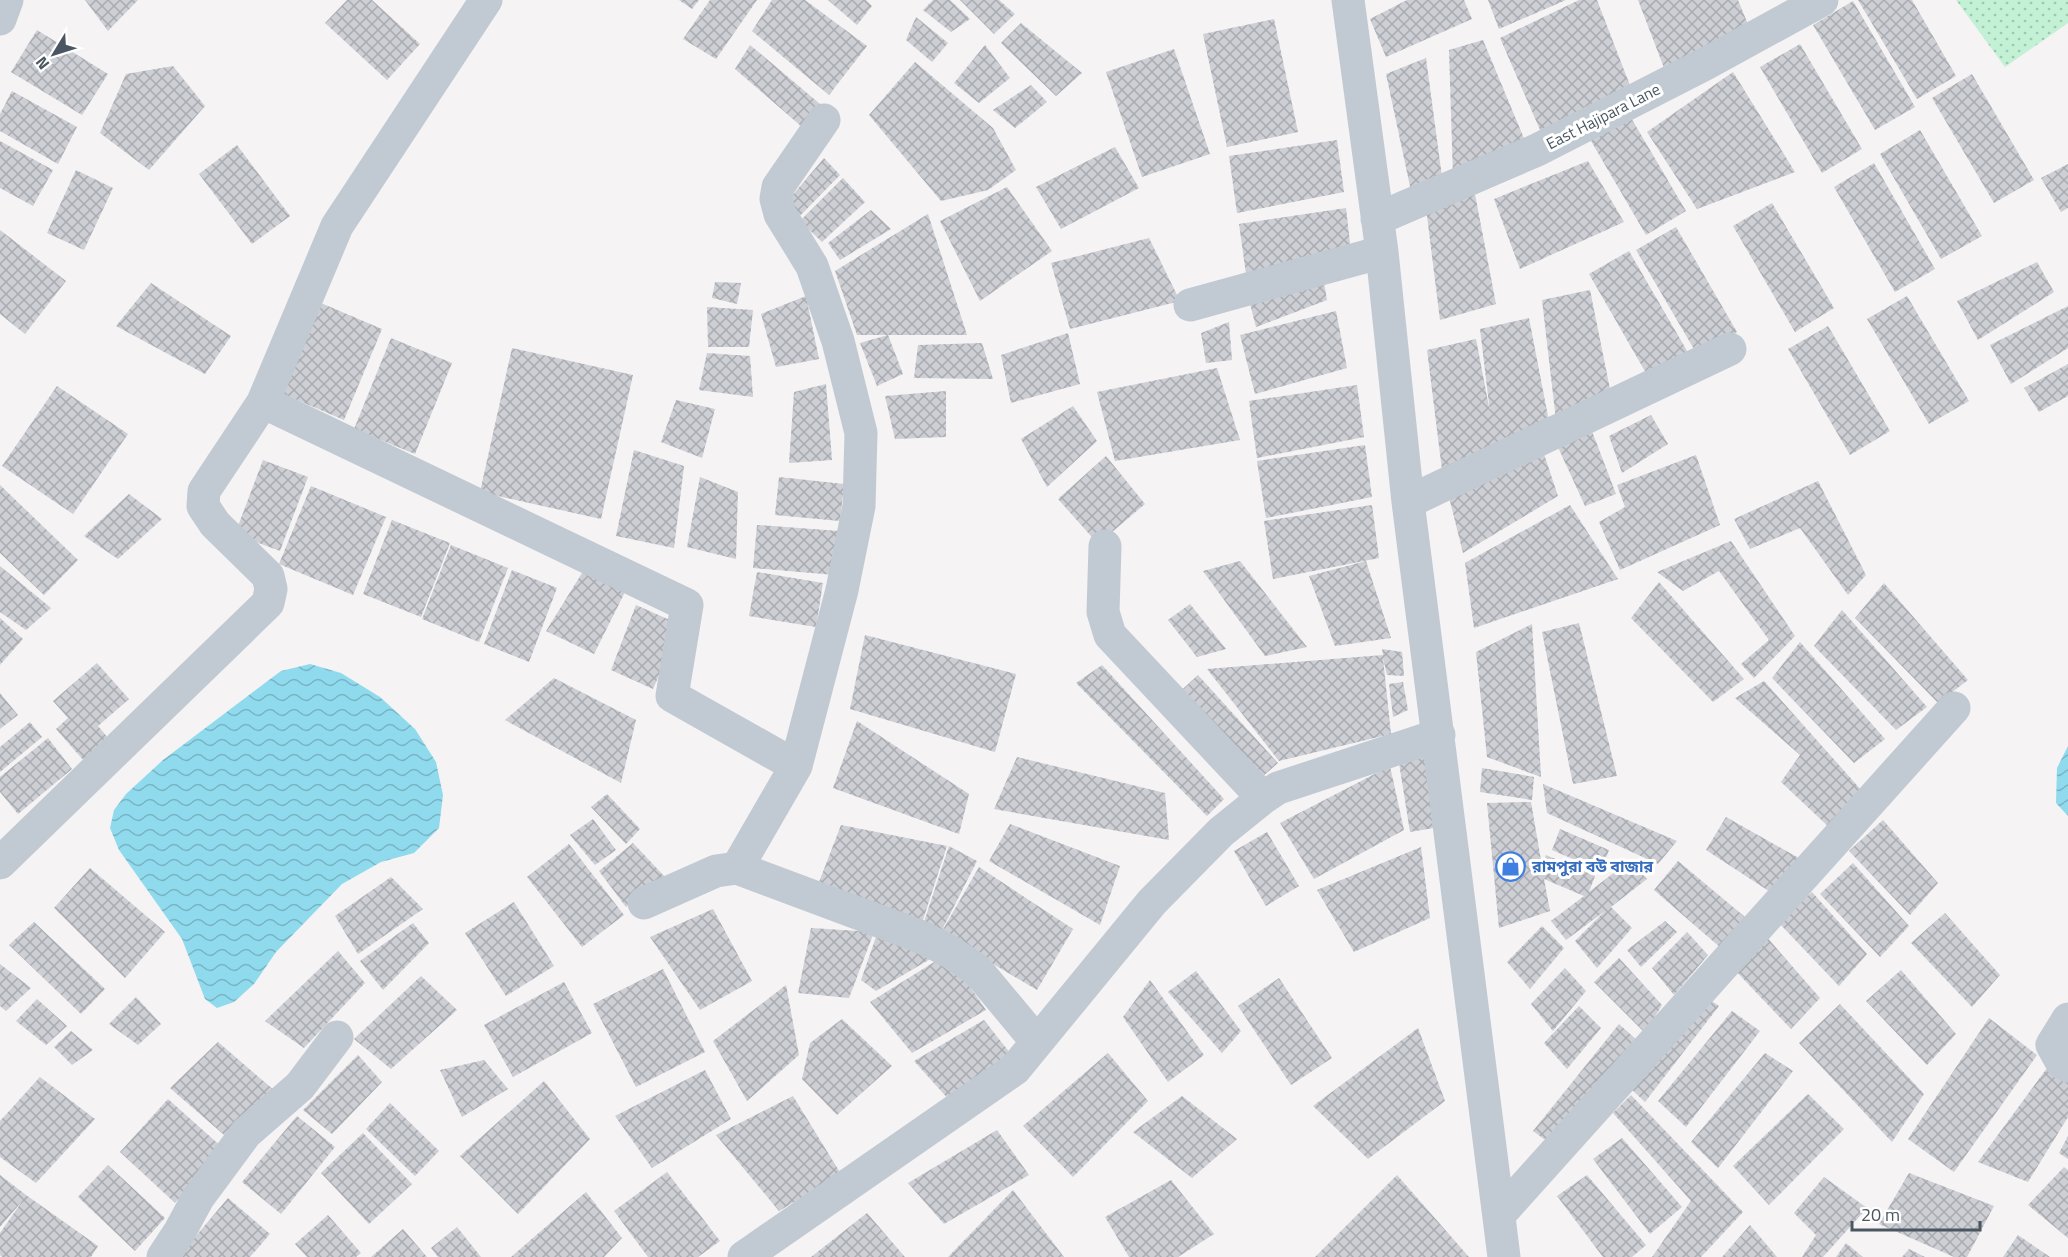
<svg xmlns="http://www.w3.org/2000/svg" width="2068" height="1257" font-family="'Titillium Web','Noto Sans Bengali',sans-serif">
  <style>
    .grass { fill: url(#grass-dots) }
    .water { fill: url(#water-waves) }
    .building { fill: url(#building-cross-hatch) }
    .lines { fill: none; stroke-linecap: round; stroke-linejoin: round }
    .minor { stroke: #c1cad2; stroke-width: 33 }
    .labels { text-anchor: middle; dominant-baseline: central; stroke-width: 6; stroke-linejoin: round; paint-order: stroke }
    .street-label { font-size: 16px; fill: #4a5661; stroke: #fff }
    .shop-label { font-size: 16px; font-weight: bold; fill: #366cbe; stroke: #fff; text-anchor: start }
  </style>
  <defs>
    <pattern id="grass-dots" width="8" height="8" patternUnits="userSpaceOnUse" patternTransform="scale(1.5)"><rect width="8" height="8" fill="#c3f1d5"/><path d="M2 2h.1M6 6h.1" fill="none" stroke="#a0c6b0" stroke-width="1.8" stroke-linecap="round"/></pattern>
    <pattern id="water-waves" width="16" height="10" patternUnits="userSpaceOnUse" patternTransform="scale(1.5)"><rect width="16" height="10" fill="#90daee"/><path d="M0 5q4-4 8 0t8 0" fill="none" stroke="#78b4c4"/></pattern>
    <pattern id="building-cross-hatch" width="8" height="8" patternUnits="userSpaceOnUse" patternTransform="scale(1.5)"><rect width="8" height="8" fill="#cdcfd5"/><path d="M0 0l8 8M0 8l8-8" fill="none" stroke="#a8abb0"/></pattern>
  </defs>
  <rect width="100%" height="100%" fill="#f5f3f3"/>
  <path class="grass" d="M1956,0H2068V23L2005,67Z"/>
  <path class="water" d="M310,664L341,673L380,697L415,729L436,762L443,795L439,828L414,853L381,862L342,884L276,952L254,984L234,1002L217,1008L205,999L182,939L119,850L110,828L114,810L126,794L163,760L281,671Z
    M2068,746V816L2056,803L2057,768Z"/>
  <path class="building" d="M85,0H138L108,31Z
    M347,0H372L420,44L387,80L325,23Z
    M679,0H699L692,9Z
    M710,0H757L716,59L683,39Z
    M772,0H805L867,46L829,95L752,31Z
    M828,0H866L872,6L857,25Z
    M933,0H950L970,19L951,32L923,10Z
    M960,0H999L1015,14L994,34Z
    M1407,0H1464L1472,19L1386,57L1370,19Z
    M1488,0H1566L1499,29Z
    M1579,0H1597L1631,88L1544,139L1500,38Z
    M1638,0H1738L1752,34L1666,73Z
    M1858,0H1912L1956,76L1917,99Z
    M1853,1L1915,107L1875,130L1813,25Z
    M916,17L948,43L932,62L906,40Z
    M1274,19L1298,132L1227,147L1203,34Z
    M1021,23L1082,73L1056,96L1001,43Z
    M37,30L108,74L82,115L11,72Z
    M1483,40L1528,148L1453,177L1449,50Z
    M1800,44L1862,149L1822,173L1760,67Z
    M750,45L820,104L802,127L735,69Z
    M985,45L1010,78L979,103L954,83Z
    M1174,49L1210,154L1142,177L1106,72Z
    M1426,58L1442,177L1411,191L1386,74Z
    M915,62L993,128L1016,170L988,190L941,201L869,115Z
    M173,66L205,106L149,170L100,133L126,74Z
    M1733,72L1795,172L1697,209L1647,132Z
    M1972,74L2034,180L1994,203L1932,98Z
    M1031,85L1047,102L1015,128L993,110Z
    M12,91L77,127L58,164L0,131V114Z
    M1624,106L1686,211L1646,235L1584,129Z
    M1920,130L1982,236L1941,259L1880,154Z
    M1337,140L1344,192L1237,213L1229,156Z
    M0,141L53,170L33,206L0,188Z
    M237,145L290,216L252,244L199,174Z
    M1115,147L1139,188L1061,229L1036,187Z
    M824,158L840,175L794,222L785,204Z
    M1588,161L1624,222L1520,269L1494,199Z
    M1874,163L1935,269L1895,292L1834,187Z
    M2068,164V208L2061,212L2041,178Z
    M76,170L113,188L84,250L47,233Z
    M843,178L865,202L822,242L800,221Z
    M1007,187L1052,251L980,301L940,221Z
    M1474,189L1496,304L1440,320L1425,200Z
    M1772,203L1834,308L1795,332L1733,226Z
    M1346,208L1352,260L1247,281L1239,224Z
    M871,210L891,229L840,260L828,243Z
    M928,214L967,335H857L835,271Z
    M1676,227L1737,332L1698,356L1636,250Z
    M0,230L66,281L25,334L0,314Z
    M1149,238L1180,301L1070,329L1051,263Z
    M1629,251L1690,356L1650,380L1589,274Z
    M2037,262L2054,292L1978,340L1957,301Z
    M1323,276L1327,300L1256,327L1249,300Z
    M715,282L741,283L737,304L712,298Z
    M151,283L231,336L205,374L116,326Z
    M1590,290L1613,404L1556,420L1542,300Z
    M806,296L819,359L776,367L761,314Z
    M1907,296L1969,401L1929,424L1867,319Z
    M321,303L382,329L344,420L283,394Z
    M2068,306V348L2011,384L1990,345Z
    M707,307L753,310L749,347H708Z
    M1336,311L1347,368L1255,394L1240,335Z
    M1529,318L1551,432L1442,470L1427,350L1476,339L1490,412L1480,329Z
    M1229,322L1232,360L1206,363L1201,333Z
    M1828,326L1890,431L1850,455L1788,349Z
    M1068,333L1080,384L1011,403L1001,355Z
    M888,335L903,374L877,386L860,343Z
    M391,338L452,363L415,454L354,429Z
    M982,343L993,379L914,378L918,345Z
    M512,348L633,375L601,519L480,492Z
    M707,353L750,356L753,397L699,390Z
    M2068,364V396L2039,412L2024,388Z
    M1217,368L1240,440L1115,461L1097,392Z
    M826,384L832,460L789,463L794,392Z
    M1357,385L1364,437L1257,458L1249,401Z
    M57,386L128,434L73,514L2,466Z
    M946,391V437L895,439L885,396Z
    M676,400L715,409L702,458L661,442Z
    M1073,406L1097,441L1047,487L1021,439Z
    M1651,415L1668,444L1622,473L1609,436Z
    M1590,426L1616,494L1585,506L1557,445Z
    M1365,445L1372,497L1266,518L1257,461Z
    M634,450L684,466L674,548L616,536Z
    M1544,454L1558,496L1463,553L1449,497Z
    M1696,455L1720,525L1620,570L1599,522L1625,507L1617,485Z
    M1106,456L1145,504L1098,544L1058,499Z
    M263,460L308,477L280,551L235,534Z
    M700,477L738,492L736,559L687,547Z
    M779,477L844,484L840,521L775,515Z
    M1818,481L1866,575L1848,595L1800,528L1750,549L1734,519Z
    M0,485L78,560L44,595L0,553Z
    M311,486L386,517L353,595L279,564Z
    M129,494L162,519L118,559L84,536Z
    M1372,505L1379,558L1273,579L1264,521Z
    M1570,505L1618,579L1474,628L1465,563Z
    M392,520L450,543L421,617L363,594Z
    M757,525L839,531L835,575L753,568Z
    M1731,541L1795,636L1754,678L1741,664L1769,640L1719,571L1683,591L1657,572Z
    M451,545L508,568L479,642L422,619Z
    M1240,561L1307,647L1265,656L1203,571Z
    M1366,561L1391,638L1335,646L1309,576Z
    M587,565L626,590L594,654L546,631Z
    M0,566L51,608L26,630L0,612Z
    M512,570L557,588L529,662L484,644Z
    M757,572L823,583L816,627L749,616Z
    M1659,582L1744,679L1713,702L1631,618Z
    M1884,583L1968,680L1938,703L1855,618Z
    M1190,604L1226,649L1197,657L1168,620Z
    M636,605L681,625L653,689L611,670Z
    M1842,610L1927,707L1896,730L1814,646Z
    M0,618L23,639L0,665Z
    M1579,623L1617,776L1573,784L1542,632Z
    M1532,624L1541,777L1487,757L1476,652Z
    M865,635L1016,674L995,752L850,709Z
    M1800,642L1885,739L1854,763L1772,678Z
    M1382,649L1402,652L1404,676L1387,675L1383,658L1391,734L1279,761L1207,669L1383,655Z
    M97,663L129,699L98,726L109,739L84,761L56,729L68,718L53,701Z
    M1102,665L1224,799L1207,816L1076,683Z
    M1198,675L1278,763L1253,785L1173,698Z
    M554,678L636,720L621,783L505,720Z
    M1764,681L1863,792L1832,830L1781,782L1800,755L1735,698Z
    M1403,682L1408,710L1393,717L1389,684Z
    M0,693L18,715L0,729Z
    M857,721L969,794L959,834L833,788Z
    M30,722L42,737L0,772V747Z
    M48,738L72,769L18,814L0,792V777Z
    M1432,747L1445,826L1410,832L1399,763Z
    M1017,757L1165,793L1169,840L994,809Z
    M1390,766L1404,830L1314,879L1280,823Z
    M1482,768L1534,777L1532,800L1480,792Z
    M1543,784L1677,841L1658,864L1547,813Z
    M607,794L640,829L626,844L591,807Z
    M1531,802L1542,866L1546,855L1595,876L1589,892L1629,861L1647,879L1611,907L1632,928L1597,968L1575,941L1605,911L1566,940L1551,921L1584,896L1544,879L1550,911L1499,928L1487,803Z
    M1726,817L1804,861L1778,897L1706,850Z
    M593,819L616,850L595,865L570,835Z
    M1883,820L1938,883L1910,915L1849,851Z
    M1010,824L1120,866L1100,925L989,861Z
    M841,825L947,846L920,929L816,890Z
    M1560,829L1609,850L1601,871L1552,850Z
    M1267,832L1299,886L1266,906L1234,851Z
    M633,843L665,877L626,907L599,871Z
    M569,844L624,915L582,947L527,877Z
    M949,846L977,861L940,934L923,925Z
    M1421,847L1430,918L1354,952L1317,890Z
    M1678,861L1745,917L1722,949L1654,890Z
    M1853,863L1909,926L1880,957L1820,894Z
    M979,867L1073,929L1037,990L941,933Z
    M90,868L165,932L125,978L54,908Z
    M391,877L423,909L358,954L335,916Z
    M1812,892L1867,954L1839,986L1778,922Z
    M514,902L554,966L506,996L465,933Z
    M713,909L752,981L700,1010L650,937Z
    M1945,913L2000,975L1972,1007L1911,943Z
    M1665,921L1677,932L1641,967L1627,950Z
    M34,922L105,989L81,1014L9,945Z
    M413,923L429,943L383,990L360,961Z
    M1542,926L1564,948L1530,989L1507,962Z
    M811,928L874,932L849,998L798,993Z
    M1687,932L1708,955L1674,995L1652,968Z
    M877,934L932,958L876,991L861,980Z
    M1765,935L1820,998L1791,1029L1731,966Z
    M338,951L365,983L304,1048L265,1021Z
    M947,954L986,1010L912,1053L870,1002Z
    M1619,958L1662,1005L1645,1033L1594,982Z
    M0,964L31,988L6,1011L0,1006Z
    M1565,968L1586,991L1553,1031L1531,1004Z
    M663,969L705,1052L636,1087L593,1004Z
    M1901,970L1956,1034L1927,1065L1866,1001Z
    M1196,971L1241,1031L1222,1053L1168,992Z
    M421,976L457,1010L391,1069L354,1039Z
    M1279,978L1332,1058L1291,1085L1238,1006Z
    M1150,980L1204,1055L1168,1082L1123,1017Z
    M564,982L592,1033L513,1077L484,1025Z
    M786,985L799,1055L747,1101L713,1041Z
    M1691,987L1719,1006L1645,1102L1617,1076Z
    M136,997L161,1024L138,1045L109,1024Z
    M37,999L67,1026L46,1045L16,1021Z
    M1840,1004L1924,1094L1892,1142L1799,1043Z
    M1579,1006L1601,1028L1567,1069L1544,1043Z
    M1732,1011L1760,1031L1686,1127L1658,1101Z
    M1989,1018L2037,1055L1954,1172L1908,1139Z
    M842,1019L892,1066L837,1115L802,1079L810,1043Z
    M984,1020L1014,1058L951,1102L914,1061Z
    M1619,1024L1638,1041L1556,1148L1533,1131Z
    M1418,1028L1445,1101L1368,1159L1313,1106Z
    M71,1031L93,1050L72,1065L54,1047Z
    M218,1042L275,1091L231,1141L170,1088Z
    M1108,1053L1148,1101L1073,1177L1023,1126Z
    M1765,1053L1793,1071L1718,1168L1691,1142Z
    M358,1055L382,1082L332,1134L303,1110Z
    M484,1060L508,1089L462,1117L440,1070Z
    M2050,1064L2068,1079V1117L2028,1182L1978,1162Z
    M705,1070L731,1119L652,1168L615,1116Z
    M40,1077L95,1119L36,1183L0,1157V1121Z
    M544,1081L590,1139L518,1214L460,1156Z
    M1808,1094L1844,1129L1769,1205L1733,1166Z
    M1631,1095L1743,1212L1701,1257H1652L1691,1201L1613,1113Z
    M793,1096L841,1174L779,1211L716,1135Z
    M1182,1096L1237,1139L1192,1178L1133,1132Z
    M168,1099L224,1149L175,1203L120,1152Z
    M390,1103L439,1151L415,1176L366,1129Z
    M297,1116L335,1147L281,1214L242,1182Z
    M997,1130L1029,1175L944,1224L908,1183Z
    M363,1133L412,1184L369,1224L321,1173Z
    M2068,1136V1159L2059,1153Z
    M1622,1138L1682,1207L1650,1234L1593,1159Z
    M108,1165L165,1218L135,1251L78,1197Z
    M2064,1167L2068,1170V1238L2028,1205Z
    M667,1172L720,1241L698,1257H648L614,1211Z
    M1909,1173L1994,1206L1967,1257H1954L1879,1224Z
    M0,1175L26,1195L98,1246L91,1257H2L0,1255V1233L23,1200L0,1227Z
    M1397,1175L1469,1257H1315Z
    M1587,1175L1646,1245L1632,1257H1603L1557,1196Z
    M1824,1177L1867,1208L1823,1257H1802L1816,1235L1794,1213Z
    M1171,1180L1214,1234L1178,1257H1129L1105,1217Z
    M1013,1190L1064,1257H948Z
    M586,1192L622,1238L604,1257H511Z
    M228,1198L270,1234L250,1257H178Z
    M867,1213L905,1257H811Z
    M328,1215L361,1253L356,1257H307L295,1244Z
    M1750,1225L1777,1257H1722Z
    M457,1227L481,1257H438L431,1248Z
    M403,1229L427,1257H371Z
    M2018,1235L2050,1257H2003Z
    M1846,1243L1863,1257H1836Z
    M1909,1249L1925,1257H1902Z"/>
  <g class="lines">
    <path class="minor" d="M1348,0L1382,252L1408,502L1504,1257
      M0,19L7,0
      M1377,219L1537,150L1707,63L1822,0
      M1190,305L1382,252
      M263,402L687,605L672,696L796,766
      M1408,502L1730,349
      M1105,546L1103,612L1110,635L1263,798
      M0,863L268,603L271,589L268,576L215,524L203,506L204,491L263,402L337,226L486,0
      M737,868L796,766L842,590L859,506L861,433L838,341L812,266L780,214L776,199L778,187L824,120
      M644,903L716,871L737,868L919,936L949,951L977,970L1037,1042
      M2068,1019L2052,1045L2062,1063L2068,1066
      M1499,1215L1954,708
      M163,1257L180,1231L198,1198L246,1133L300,1086L337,1037
      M744,1257L1015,1069L1152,902L1221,832L1263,798L1278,788L1439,735"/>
  </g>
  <defs>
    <symbol id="shop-ring" viewBox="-11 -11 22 22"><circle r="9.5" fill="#fff" stroke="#3f7fe0" stroke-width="1.5"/><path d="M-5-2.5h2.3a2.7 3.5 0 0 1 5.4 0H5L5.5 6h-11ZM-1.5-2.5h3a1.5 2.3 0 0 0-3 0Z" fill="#3f7fe0"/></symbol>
  </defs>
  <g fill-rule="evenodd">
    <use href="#shop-ring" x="1494" y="850" width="33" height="33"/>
  </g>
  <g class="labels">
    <g class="street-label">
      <text transform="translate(1603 116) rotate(-27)">East Hajipara Lane</text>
    </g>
    <g class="shop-label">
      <text x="1532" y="866">রামপুরা বউ বাজার</text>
    </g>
  </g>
  <g transform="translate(54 54) rotate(232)" stroke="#ffffff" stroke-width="4.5" paint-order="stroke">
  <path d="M0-4.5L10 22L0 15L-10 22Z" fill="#4a5661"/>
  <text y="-9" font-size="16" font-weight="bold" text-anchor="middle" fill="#4a5661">N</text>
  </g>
  <path d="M1852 1221v9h128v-9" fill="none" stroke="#4a5661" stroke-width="3"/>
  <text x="1861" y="1221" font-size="18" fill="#4a5661" stroke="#ffffff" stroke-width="4.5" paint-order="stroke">20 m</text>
</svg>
